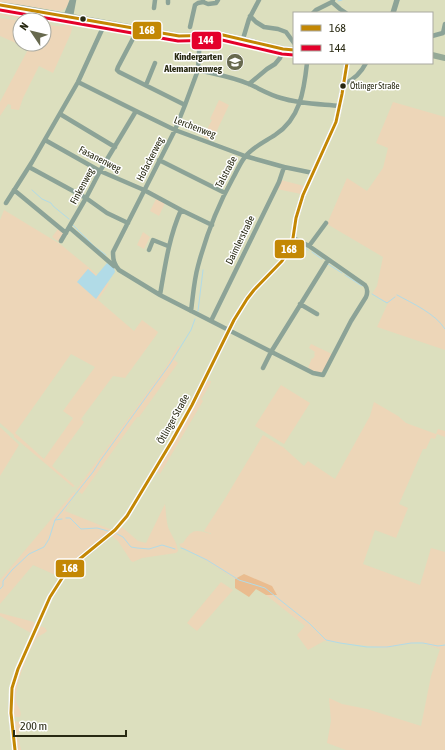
<svg xmlns="http://www.w3.org/2000/svg" width="445" height="750" font-family="'Asap Condensed',sans-serif">
  <style>
    .green { fill: #edd6b8; fill-rule: evenodd }
    .forest { fill: #eabc8f }
    .water { fill: #b1dbe7 }
    .lines { fill: none; stroke-linecap: round; stroke-linejoin: round }
    .stream { stroke: #b1dbe7; stroke-width: 1 }
    .minor { stroke: #8ca397; stroke-width: 4.5 }
    .tertiary { stroke: #8ca397; stroke-width: 5.5 }
    .secondary { stroke: #95a997; stroke-width: 6 }
    .bus-1-casing { stroke: #fff; stroke-width: 6 }
    .bus-2-casing { stroke: #fff; stroke-width: 6 }
    .bus-1 { stroke: #c38704; stroke-width: 3 }
    .bus-2 { stroke: #e4002b; stroke-width: 3 }
    .bus-dot { fill: #282912; stroke: #fff; stroke-width: 1.5 }
    .labels { text-anchor: middle; dominant-baseline: central; stroke-width: 3; stroke-linejoin: round; paint-order: stroke }
    .bus-label { font-size: 9px; fill: #282912; stroke: #fff; text-anchor: start }
    .poi-label { font-size: 10px; font-weight: bold; fill: #282912; stroke: #fff; text-anchor: end }
    .street-label { font-size: 10px; fill: #282912; stroke: #fff }
    .line-badge { stroke: #fff; stroke-width: 1.5 }
    .badge-label { font-size: 11px; text-anchor: middle; font-weight: bold; fill: #fff }
  </style>
  <rect width="100%" height="100%" fill="#dcdfbe"/>
  <path class="green" d="M0,0H69C68,6 67,8 61,11L0,3Z
    M0,9L66,21V22L65,23L44,21V20H35L0,15Z
    M0,18L20,21V35L16,43L0,36Z
    M71,19L74,20L71,33L53,73L39,66L23,98L19,110L11,109V105L8,104L0,116V102L31,44H44V24C50,25 62,28 67,25C70,23 70,21 71,19Z
    M219,100L229,105L212,141L203,137L212,120L210,119Z
    M393,102L445,117V350L377,327L388,303L372,294L377,286L383,257L327,224L347,178L367,191L383,168L388,148L376,143Z
    M281,180L304,186L301,194L277,189Z
    M156,199L165,203L159,216L150,211Z
    M4,210L60,244L109,284L98,300L134,331L142,320L158,332L157,334L125,378L113,376L81,419L84,422L52,466L75,486L73,487L14,437V435L0,423V220ZM71,354L95,367L63,411L73,418L44,459L15,433Z
    M58,229L65,235L59,242L52,237Z
    M143,232L150,237L144,249L137,245Z
    M311,344L332,354L322,373L313,371L308,368L312,358L313,359L315,355L314,354L315,352L309,348Z
    M178,346L180,347L173,359L178,363L139,417H137L82,494L76,490L166,367Z
    M207,381H211L210,385L201,399L203,401L160,474L158,473L157,470L201,389Z
    M281,385L310,403L284,444L255,426Z
    M374,402L398,416L406,423L436,434L438,429L445,431V437L437,434L435,439L431,438L426,449H423L399,504L408,508L396,538L375,530L363,564L420,585L431,548L445,552V750H346L327,743L331,721L329,698L342,704L367,709L421,726L431,676L440,649L419,642L386,648L324,641L308,650L297,635L305,626L266,595H277L244,574L235,579L207,561L181,547L179,544L183,543C193,528 195,530 211,534V533H209L204,531L226,497L263,435L281,446L283,447L304,466L308,461L335,479L370,416Z
    M0,427L19,445L0,476Z
    M74,492L76,493L65,511L112,530L66,568L60,577L33,565L0,604V580Z
    M165,504C166,512 166,519 168,527C171,535 177,542 178,551L176,553L142,558L133,562L131,561L118,541L112,536L122,527L138,541L146,543Z
    M221,582L233,590L197,631L187,623Z
    M0,613L34,622L35,625L31,633L0,616Z
    M41,626L45,628L47,631C44,634 40,635 37,638C29,649 16,683 16,697C15,706 23,709 20,717H16L13,716C13,708 13,701 13,693C17,670 30,647 41,626Z
    M15,721L19,722L21,727L18,736L21,750H17Z"/>
  <path class="forest" d="M244,574L272,586L277,595H266L256,589L249,597L235,588V579Z"/>
  <path class="water" d="M107,263L114,268L115,272L96,299L77,282L88,269L96,276Z"/>
  <g class="lines">
    <path class="stream" d="M338,1L342,0
      M32,190L42,199L51,203L53,206L69,219
      M73,225L95,247L106,255
      M302,245L308,250
      M312,252L322,259
      M328,264L342,273
      M345,275L362,286
      M372,294L387,303L395,297
      M397,295C412,303 436,314 445,329
      M198,311L203,270
      M66,518H70L81,529L97,528L108,531
      M55,520L93,472L100,461L170,364L191,330L195,319
      M117,534L123,537L131,547L137,548L149,549L162,545L175,549
      M181,548L184,549L207,560L239,580L265,588L309,623L326,640L340,643L367,647H387L411,643H423L438,646L445,645
      M0,589L3,586V581L12,570L29,554L44,547L49,539L55,520L62,519"/>
    <path class="minor" d="M203,0V2L208,4L216,3L218,0
      M332,2L340,9L346,13
      M168,3V0
      M154,8L155,0
      M313,13L316,10L332,2L333,0
      M66,15L72,0
      M71,16L74,0
      M250,16L256,22L264,27L278,29L286,32L294,43
      M190,27L195,5L198,3L203,2
      M138,29L118,67L117,70L119,72L185,105
      M200,36L198,70L185,105L175,130L113,252C113,260 114,264 119,270L160,295L313,373L323,375L351,321L366,297C368,292 368,289 365,285L309,246L293,238
      M432,36L443,33L445,24
      M243,39L249,19L259,0
      M198,70C215,74 233,77 249,84C260,89 270,95 281,98C300,104 320,104 340,106
      M78,82L136,111L175,130L245,156L284,167L313,173
      M249,84L267,69L275,64L280,58L283,49
      M344,84C355,79 361,73 366,63
      M146,85L155,63
      M60,114L115,147
      M45,140L100,171L144,190L181,210L212,225
      M159,160L225,193
      M29,167L86,198L107,213L128,223
      M14,190L66,233
      M6,203L32,162L78,82L105,23
      M70,228L114,266
      M61,241L86,198L100,171L136,111
      M309,246L326,223
      M149,250L153,240L168,246
      M160,295C165,266 169,237 181,210
      M300,304L317,314
      M191,311C193,296 194,280 198,266C206,236 218,205 233,178C237,171 240,163 245,157C251,148 266,141 275,135C300,119 304,91 307,63
      M211,321L279,182L284,167
      M263,368L271,352L328,260"/>
    <path class="tertiary" d="M393,13L397,0
      M15,750L11,713L12,688L18,669L50,597L66,572L76,562L115,530L127,516L172,441L192,405L234,320L247,299L254,290L282,261L289,250L293,238L296,218L303,195L336,122L342,94L347,63"/>
    <path class="secondary" d="M0,5L21,8L179,36L223,35L283,49L294,50
      M432,55L445,58"/>
    <defs>
      <path id="bus-1" d="M0,5L179,36L223,35L283,49L294,50
        M15,750L11,713L12,688L18,669L50,597L66,572L76,562L115,530L127,516L172,441L192,405L234,320L247,299L254,290L282,261L289,250L293,238L296,218L303,195L336,122L342,94L347,63"/>
      <path id="bus-2" d="M0,10L178,41L222,40L282,54L294,55"/>
    </defs>
    <use href="#bus-1" class="bus-1-casing"/>
    <use href="#bus-2" class="bus-2-casing"/>
    <use href="#bus-1" class="bus-1"/>
    <use href="#bus-2" class="bus-2"/>
  </g>
  <defs>
    <symbol id="school-disc" viewBox="-11 -11 22 22"><circle r="9.5" fill="#67694e" stroke="#fff"/><path d="M0-5L7-2L0 1L-7-2ZM-4 1L0 2.5L4 1V4Q0 6-4 4Z" fill="#fff"/></symbol>
  </defs>
  <g fill-rule="evenodd">
    <use href="#school-disc" x="225" y="52" width="20" height="20"/>
  </g>
  <g class="bus-dot">
    <circle cx="83" cy="19" r="3.5"/>
    <circle cx="343" cy="86" r="3.5"/>
  </g>
  <g class="labels">
    <g class="bus-label">
      <text x="350" y="86">Ötlinger Straße</text>
    </g>
    <g class="poi-label">
      <text x="222" y="56">Kindergarten<tspan x="222" dy="12">Alemannenweg</tspan></text>
    </g>
    <g class="street-label">
      <text transform="translate(195 127) rotate(21)">Lerchenweg</text>
      <text transform="translate(100 159) rotate(27)">Fasanenweg</text>
      <text transform="translate(150 159) rotate(-63)">Hofackerweg</text>
      <text transform="translate(226 172) rotate(-62)">Talstraße</text>
      <text transform="translate(82 186) rotate(-62)">Finkenweg</text>
      <text transform="translate(240 240) rotate(-64)">Daimlerstraße</text>
      <text transform="translate(173 419) rotate(-61)">Ötlinger Straße</text>
    </g>
  </g>
  <g class="line-badge">
    <rect x="132" y="21" width="30" height="19" rx="4" fill="#c38704"/>
    <rect x="191" y="31" width="31" height="19" rx="4" fill="#e4002b"/>
    <rect x="274" y="239" width="31" height="20" rx="4" fill="#c38704"/>
    <rect x="55" y="559" width="30" height="19" rx="4" fill="#c38704"/>
  </g>
  <g class="badge-label">
    <text x="147" y="34">168</text>
    <text x="206" y="44">144</text>
    <text x="289" y="253">168</text>
    <text x="70" y="572">168</text>
  </g>
  <rect x="293" y="12" width="140" height="52" fill="#ffffff" stroke="#a9a9a0"/>
  <rect x="301" y="25" width="20" height="6" fill="#c38704" stroke="#a9a9a0"/>
  <text x="329" y="32" font-size="12" fill="#282912">168</text>
  <rect x="301" y="45" width="20" height="6" fill="#e4002b" stroke="#a9a9a0"/>
  <text x="329" y="52" font-size="12" fill="#282912">144</text>
  <g transform="translate(32 32) rotate(305)"><circle r="19" fill="#ffffff" stroke="#a9a9a0"/>
  <path d="M0-3L7 15L0 10L-7 15Z" fill="#67694e"/>
  <text y="-6" font-size="11" font-weight="bold" text-anchor="middle" fill="#282912">N</text>
  </g>
  <path d="M14 730v6h112v-6" fill="none" stroke="#282912" stroke-width="2"/>
  <text x="20" y="730" font-size="12" fill="#282912" stroke="#ffffff" stroke-width="3" paint-order="stroke">200 m</text>
</svg>
